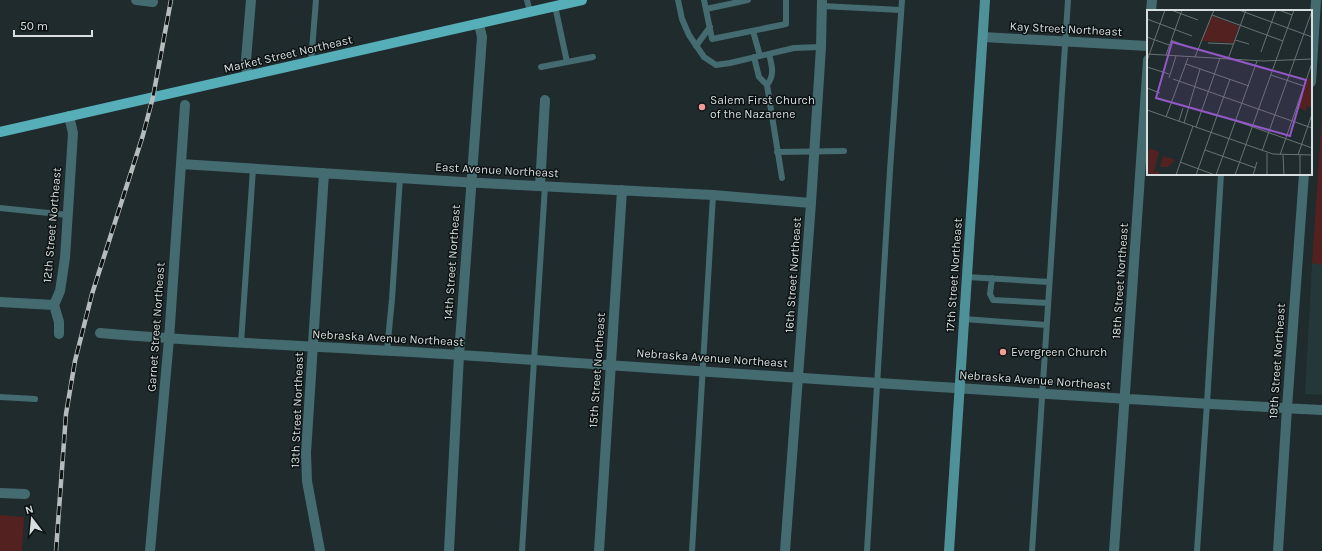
<svg xmlns="http://www.w3.org/2000/svg" width="1322" height="551" font-family="Karla,sans-serif">
  <style>
    .built { fill: #243739 }
    .green { fill: #542121 }
    .lines { fill: none; stroke-linecap: round; stroke-linejoin: round }
    .service { stroke: #446b70; stroke-width: 6 }
    .minor { stroke: #446b70; stroke-width: 10 }
    .secondary { stroke: #4f9199; stroke-width: 10 }
    .primary { stroke: #56aeb9; stroke-width: 10 }
    .rail-casing { stroke: #b4bcbd; stroke-width: 4.5 }
    .rail { stroke: #0d1213; stroke-width: 3; stroke-dasharray: 9; stroke-linecap: butt }
    .poi-dot { fill: #f59b97; stroke: #0d1213; stroke-width: 1.5 }
    .labels { text-anchor: middle; dominant-baseline: central; stroke-width: 3; stroke-linejoin: round; paint-order: stroke }
    .street-label { font-size: 12px; fill: #d7dedf; stroke: #0d1213 }
    .poi-label { font-size: 12px; fill: #d7dedf; stroke: #0d1213; text-anchor: start }
    .inset-road { fill: none; stroke: #697374; stroke-width: 1 }
    .view { fill: #9258c7; fill-opacity: 0.15; stroke: #9258c7; stroke-width: 2 }
    .inset-edge { fill: none; stroke: #d7dedf; stroke-width: 2 }
  </style>
  <rect width="100%" height="100%" fill="#1f2b2c"/>
  <path class="built" d="M1312,263L1322,265V395L1305,394Z"/>
  <path class="green" d="M1322,115V265L1312,263Z
    M0,515L24,517L22,551H0Z"/>
  <g class="lines">
    <path class="service" d="M527,0L530,12
      M678,0L682,19L689,35L704,57L716,65L730,63L794,48L821,47
      M704,0L712,39L786,24V0
      M555,6L567,62
      M822,6L901,10
      M706,9L748,0
      M753,31L760,56
      M696,46L710,27
      M754,57L759,77L767,85C775,75 772,66 769,54
      M311,62L316,0
      M541,67L593,57
      M767,85L782,178
      M777,152L844,151
      M0,208L68,215
      M967,277L1049,282
      M992,278L990,294L993,300L1048,303
      M964,319L1046,325
      M241,343L253,169
      M387,351L392,299L400,178
      M0,397L35,399
      M522,551L545,186
      M692,551L713,195
      M867,551L890,170L902,0
      M1032,551L1068,0
      M1197,551L1207,403L1221,174"/>
    <path class="minor" d="M136,0L153,2
      M1151,11L1152,0
      M983,37L1148,46
      M247,76L246,60L251,0
      M1311,82L1316,0
      M181,164L462,182L713,195L811,203
      M540,186L545,100
      M0,302L54,305
      M100,333C225,344 350,347 475,356C757,375 1039,395 1322,410
      M59,334V322L54,305L60,291L65,258L73,133L69,116
      M0,493L25,494
      M150,551L169,339L185,105
      M320,551L307,481L306,453L324,173
      M449,551L459,355L482,37L479,24
      M599,551L622,190
      M785,551L811,203L821,47L822,0
      M1114,551L1148,60
      M1278,551L1287,408L1304,174"/>
    <path class="secondary" d="M949,551L985,0"/>
    <path class="primary" d="M0,132L582,0"/>
    <defs>
      <path id="rail" d="M56,551L66,414L75,361L92,294L143,135L153,97L171,0"/>
    </defs>
    <use href="#rail" class="rail-casing"/>
    <use href="#rail" class="rail"/>
  </g>
  <g class="poi-dot">
    <circle cx="702" cy="107" r="4"/>
    <circle cx="1003" cy="352" r="4"/>
  </g>
  <g class="labels">
    <g class="street-label">
      <text transform="translate(1066 29) rotate(3)">Kay Street Northeast</text>
      <text transform="translate(288 54) rotate(-13)">Market Street Northeast</text>
      <text transform="translate(497 170) rotate(3)">East Avenue Northeast</text>
      <text transform="translate(52 225) rotate(-85)">12th Street Northeast</text>
      <text transform="translate(452 262) rotate(-86)">14th Street Northeast</text>
      <text transform="translate(793 275) rotate(-86)">16th Street Northeast</text>
      <text transform="translate(954 275) rotate(-86)">17th Street Northeast</text>
      <text transform="translate(1120 281) rotate(-86)">18th Street Northeast</text>
      <text transform="translate(156 327) rotate(-86)">Garnet Street Northeast</text>
      <text transform="translate(388 338) rotate(3)">Nebraska Avenue Northeast</text>
      <text transform="translate(712 358) rotate(4)">Nebraska Avenue Northeast</text>
      <text transform="translate(1277 361) rotate(-86)">19th Street Northeast</text>
      <text transform="translate(597 370) rotate(-86)">15th Street Northeast</text>
      <text transform="translate(1035 380) rotate(4)">Nebraska Avenue Northeast</text>
      <text transform="translate(297 410) rotate(-88)">13th Street Northeast</text>
    </g>
    <g class="poi-label">
      <text x="710" y="100">Salem First Church<tspan x="710" dy="14">of the Nazarene</tspan></text>
      <text x="1011" y="352">Evergreen Church</text>
    </g>
  </g>
  <g transform="translate(1147 10)">
    <rect width="165" height="165" fill="#1f2b2c"/>
    <path d="M65,6L92,16L86,33L55,31ZM161,68L165,69V98L160,96L159,101L151,97ZM2,138L12,142L7,162L11,161L13,165L0,163ZM16,147L17,146L28,150L21,157H13Z" fill="#542121"/>
    <path class="inset-road" d="M24,0L51,10M92,0L165,27M132,0L145,5M65,5L136,31M0,9L45,26M0,27L22,35M24,30L41,37M88,30L102,34M61,33L86,34M114,42L129,0M0,44L116,51L165,49M19,45L35,0M48,47L67,0M81,49L99,0M0,51L18,0M39,54L102,76M0,57L22,64M124,65L157,76M22,68L29,46M26,69L165,118M0,78L13,83M0,100L126,144L165,145M19,107L41,48M32,111L36,98M89,111L165,138M37,113L53,59M49,117L73,48M58,140L109,158M115,141L165,1M120,143V165M133,145L165,53M136,145L137,165M151,145L165,104M153,145V165M33,152L68,165M29,165L46,116M49,165L83,69M69,165L110,51M88,165L147,0M106,165L110,152"/>
    <path class="view" d="M25,32L159,70L143,126L9,88Z"/>
    <rect width="165" height="165" class="inset-edge"/>
  </g>
  <g transform="translate(32 519) rotate(344)" stroke="#0d1213" stroke-width="3" paint-order="stroke">
  <path d="M0-3L7 15L0 10L-7 15Z" fill="#d7dedf"/>
  <text y="-6" font-size="11" font-weight="bold" text-anchor="middle" fill="#d7dedf">N</text>
  </g>
  <path d="M14 30v6h78v-6" fill="none" stroke="#d7dedf" stroke-width="2"/>
  <text x="20" y="30" font-size="12" fill="#d7dedf" stroke="#0d1213" stroke-width="3" paint-order="stroke">50 m</text>
</svg>
